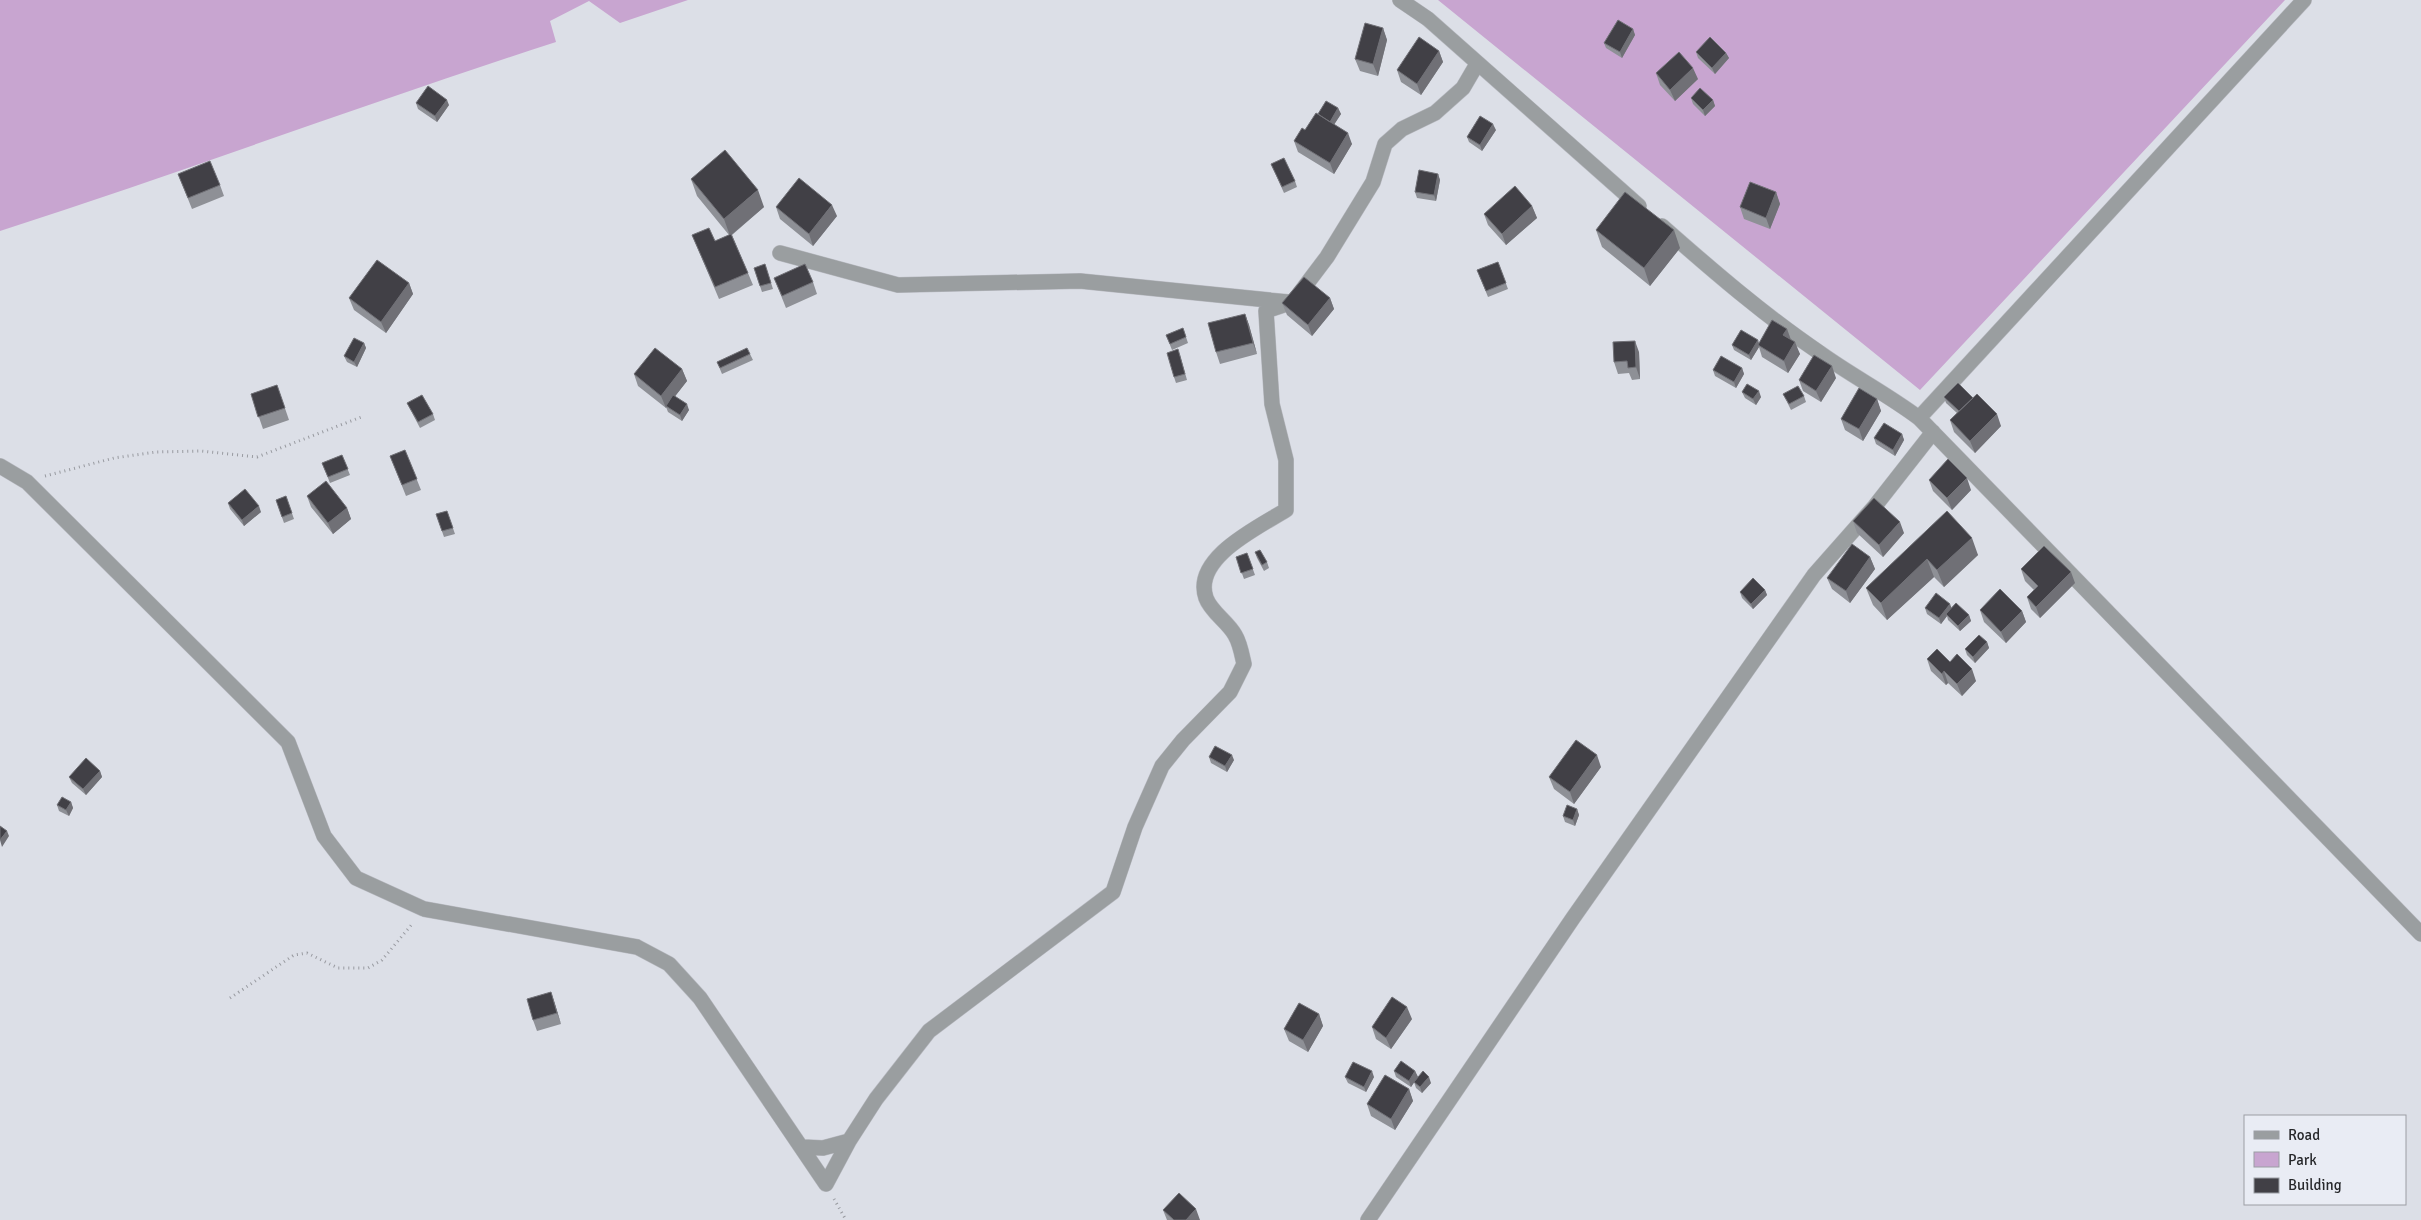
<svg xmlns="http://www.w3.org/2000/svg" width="2421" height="1220" font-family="Signika,sans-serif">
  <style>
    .green { fill: #c8a5d0 }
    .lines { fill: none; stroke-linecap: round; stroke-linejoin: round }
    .minor-casing { stroke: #b8bac1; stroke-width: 16 }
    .path { stroke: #989aa0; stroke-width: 3; stroke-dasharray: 1 4; stroke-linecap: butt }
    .minor { stroke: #9a9ea0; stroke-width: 15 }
    .wall { fill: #8e9096 }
    .shaded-wall { fill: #707076 }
    .building { fill: #414046; stroke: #707076 }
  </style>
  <rect width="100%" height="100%" fill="#dcdfe7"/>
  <path class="green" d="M0,0H688L620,23L589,1L550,21L556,42C370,102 186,171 0,231Z
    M1438,0H2285L1920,390Z"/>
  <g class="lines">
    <defs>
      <path id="minor" d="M1400,0L1428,19L1639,206
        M1662,226C1713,271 1764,315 1820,353C1852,376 1887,394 1919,418L2421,934
        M780,253L898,285L1080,281L1288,302
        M1919,418L2304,0
        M0,466L27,482L288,742L324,836L356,878L424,909L637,947L669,964L700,998L826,1184L849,1141L876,1099L929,1031L1113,892L1135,827L1162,766L1183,740L1230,692L1244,664C1242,655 1240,643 1235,635C1228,622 1211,612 1206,598C1192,558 1259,527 1286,510V460L1272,404L1266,311L1293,302L1327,257L1373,182L1385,144L1402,129L1435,113L1463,88L1477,64
        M803,1147L823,1148L849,1141
        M1368,1220L1573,918L1814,575L1875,506L1933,432"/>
    </defs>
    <use href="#minor" class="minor-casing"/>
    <path class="path" d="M45,476L114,458L156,452L201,451L257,457L364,416
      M230,998L294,955L307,953L338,968H368L382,960L413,923
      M834,1199L846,1220"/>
    <use href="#minor" class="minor"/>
  </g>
  <path class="wall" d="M1383,28L1387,40L1378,76L1360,71L1355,59Z
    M1633,29L1635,35L1622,58L1606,48L1604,43Z
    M1439,51L1443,62L1421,95L1401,82L1397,70Z
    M1696,52L1726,53L1729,58L1715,74L1698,58Z
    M1656,73L1698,79L1675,101L1660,85Z
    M1691,98L1713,100L1715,106L1705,116L1693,104Z
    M416,103L449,105L437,122L418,109Z
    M1338,108L1341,114L1334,124L1352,144L1334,174L1298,152L1294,141L1305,130L1318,114Z
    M1496,130L1482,151L1469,142L1467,137Z
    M1271,164L1295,181L1297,187L1284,193Z
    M178,174L220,185L224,196L192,209Z
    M1438,174L1440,180L1436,201L1417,198L1415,192Z
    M691,179L764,207L732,235L753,285L719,299L692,235L715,241L729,235L697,196Z
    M1776,192L1780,204L1770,229L1744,219L1740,207Z
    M1532,206L1537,218L1506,245L1488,225L1484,214Z
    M776,207L837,216L813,246L780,219Z
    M1596,230L1680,248L1650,286L1602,247Z
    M1498,262L1508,289L1488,297L1477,270Z
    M765,264L773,289L762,292L760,286Z
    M774,278L813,282L817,294L786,308Z
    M409,283L413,294L386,333L354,310L349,298Z
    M1330,298L1334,309L1312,336L1287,315L1282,303Z
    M1245,314L1249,325L1257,354L1220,364L1216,352Z
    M1183,328L1188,343L1172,350L1166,335Z
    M1787,329L1791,340L1800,354L1788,373L1762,357L1759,347L1751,360L1734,350L1732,345L1759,344Z
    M364,343L366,348L357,367L347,362L344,356Z
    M1639,352L1640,379L1632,380L1629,373L1618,374L1614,362Z
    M750,354L753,360L722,374L717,362Z
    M1180,355L1187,380L1176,383L1174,377Z
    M1742,368L1744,374L1736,388L1715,376L1713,370Z
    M682,369L687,381L675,396L689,410L682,421L668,412L666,407V408L638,386L634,374Z
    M1836,378L1821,402L1803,391L1799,380Z
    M277,385L289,420L263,429L251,394Z
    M1742,392L1761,397L1756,405L1745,398Z
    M1783,394L1804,396L1806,402L1791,410Z
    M1944,397L2001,426L1975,453L1954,432L1950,420L1957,413L1946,403Z
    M1877,399L1881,411L1863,441L1845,430L1841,419Z
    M407,403L433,414L435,420L420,428L410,409Z
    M1902,434L1904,440L1895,456L1876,444L1874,438Z
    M405,450L421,490L406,496L390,456Z
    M342,455L350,475L330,483L322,463Z
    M1929,480L1971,490L1952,510L1933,491Z
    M286,496L294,519L284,523L276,500Z
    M307,496L347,508L351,519L333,534L311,507Z
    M228,503L261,512L244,526L230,509Z
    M447,511L455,534L444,537L436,514Z
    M1947,511L1978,555L1944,587L1934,577L1887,620L1873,605L1866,588Z
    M1853,521L1904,533L1883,557L1857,533Z
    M1255,552L1267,562L1269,568L1264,571L1257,558Z
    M1247,553L1255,575L1244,579L1236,557Z
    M1870,557L1875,569L1850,603L1832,589L1827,578Z
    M2021,569L2075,583L2040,618L2031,609L2027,597L2034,590L2025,581Z
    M1765,590L1767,595L1753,609L1742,598L1740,592Z
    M1925,608H1952L1969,615L1971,621L1960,631L1948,620L1947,616L1941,624L1927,614Z
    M1980,610L2022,611L2026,622L2006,643L1984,622Z
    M1987,642L1989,648L1975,663L1967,655L1965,649Z
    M1927,659L1950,662L1976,681L1962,696L1948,683L1946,685L1931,671Z
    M1209,757L1234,760L1227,772L1211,763Z
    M1601,767L1574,804L1554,789L1549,777Z
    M100,771L102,777L86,795L72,783L69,777Z
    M71,802L73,808L69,816L59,811L57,805Z
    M1577,809L1579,815L1575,826L1565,822L1563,816Z
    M551,992L561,1024L537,1031L533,1020Z
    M1319,1014L1323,1026L1308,1052L1289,1041L1284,1029Z
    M1412,1019L1391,1049L1376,1039L1372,1027Z
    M1394,1071H1415L1418,1077L1414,1082L1431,1083L1422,1093L1416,1088L1414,1082L1411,1087L1396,1077Z
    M1345,1077H1374L1366,1092L1348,1083Z
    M1409,1089L1413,1101L1395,1130L1371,1116L1367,1104Z
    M1163,1210L1200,1220H1167Z"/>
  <path class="shaded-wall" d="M1383,28L1387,40L1378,76L1373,64Z
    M1633,29L1635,35L1622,58L1620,52Z
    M1439,51L1443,62L1421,95L1417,84Z
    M1726,53L1729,58L1715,74L1712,68Z
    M1693,68L1698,79L1675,101L1670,90Z
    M447,100L449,105L437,122L435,116Z
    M1713,100L1715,106L1705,116L1703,110Z
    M1338,108L1341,114L1332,128L1330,122Z
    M1493,124L1496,130L1482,151L1480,145Z
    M1348,133L1352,144L1334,174L1330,163Z
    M1438,174L1440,180L1436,201L1434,195Z
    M758,190L764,207L730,236L724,219Z
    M1776,192L1780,204L1770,229L1766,218Z
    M832,205L837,216L813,246L809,234Z
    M1532,206L1537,218L1506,245L1502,234Z
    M1674,230L1680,248L1650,286L1644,268Z
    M409,283L413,294L386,333L381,322Z
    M1330,298L1334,309L1312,336L1308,325Z
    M1245,314L1249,325L1257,354L1253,343Z
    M1787,329L1791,340L1783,335Z
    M1758,340L1760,346L1758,345L1759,347L1751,360L1749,355Z
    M1635,341L1639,352L1640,379L1636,367Z
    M1795,342L1800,354L1788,373L1784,361Z
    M364,343L366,348L357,367L354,362Z
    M1832,366L1836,378L1821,402L1816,391Z
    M1742,368L1744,374L1736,388L1734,382Z
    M682,369L687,381L666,408L661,396Z
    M1759,391L1761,397L1756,405L1753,399Z
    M1877,399L1881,411L1863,441L1859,429Z
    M687,404L689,410L682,421L680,415Z
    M1997,414L2001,426L1975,453L1970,441Z
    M1902,434L1904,440L1895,456L1893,450Z
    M1967,478L1971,490L1952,510L1947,498Z
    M259,506L261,512L244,526L242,520Z
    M347,508L351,519L333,534L328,523Z
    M1900,522L1904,533L1883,557L1879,545Z
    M1972,538L1978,555L1944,587L1937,570Z
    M1870,557L1875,569L1850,603L1846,591Z
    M1927,559L1934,577L1887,620L1881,603Z
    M2071,572L2075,583L2040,618L2036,607Z
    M1765,590L1767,595L1753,609L1751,604Z
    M1950,604L1952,609L1946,614L1947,616L1941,624L1939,618Z
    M2022,611L2026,622L2006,643L2001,632Z
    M1969,615L1971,621L1960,631L1958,626Z
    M1987,642L1989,648L1975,663L1973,657Z
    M1972,669L1976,681L1962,696L1957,684Z
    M1944,671L1948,683L1946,685L1942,674Z
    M1232,755L1234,760L1227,772L1225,766Z
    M1597,755L1601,767L1574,804L1570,792Z
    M100,771L102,777L86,795L83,789Z
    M71,802L73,808L69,816L66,810Z
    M1577,809L1579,815L1575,826L1573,820Z
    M7,831L9,836L2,847L0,840Z
    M551,992L555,1004L561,1024L557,1013Z
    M1407,1007L1412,1019L1391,1049L1386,1038Z
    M1319,1014L1323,1026L1308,1052L1303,1040Z
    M1372,1071L1374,1077L1366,1092L1364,1087Z
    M1415,1071L1418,1077L1411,1087L1409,1081Z
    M1429,1077L1431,1083L1422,1093L1420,1087Z
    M1409,1089L1413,1101L1395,1130L1391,1119Z
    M1196,1209L1200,1220H1186Z"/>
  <path class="building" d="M1618,20L1633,29L1620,52L1604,43Z
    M1365,23L1383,28L1373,64L1355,59Z
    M1419,37L1439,51L1417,84L1397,70Z
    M1710,37L1726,53L1712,68L1696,52Z
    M1679,52L1693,68L1670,90L1656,73Z
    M428,86L447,100L435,116L416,103Z
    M1700,88L1713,100L1703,110L1691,98Z
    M1326,101L1338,108L1330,122L1318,114Z
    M1316,113L1348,133L1330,163L1294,141L1302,128L1305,130Z
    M1480,116L1493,124L1480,145L1467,137Z
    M725,150L758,190L724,219L691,179Z
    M1284,158L1295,181L1282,187L1271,164Z
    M210,161L220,185L188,198L178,174Z
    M1419,170L1438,174L1434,195L1415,192Z
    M799,178L832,205L809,234L776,207Z
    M1750,182L1776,192L1766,218L1740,207Z
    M1515,186L1532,206L1502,234L1484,214Z
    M1625,192L1674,230L1644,268L1596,230Z
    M709,228L715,241L731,234L748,273L715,287L692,235Z
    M377,260L409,283L381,322L349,298Z
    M1498,262L1506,283L1486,291L1477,270Z
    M765,264L771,283L760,286L754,268Z
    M805,264L813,282L782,296L774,278Z
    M1304,277L1330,298L1308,325L1282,303Z
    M1245,314L1253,343L1216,352L1208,323Z
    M1772,320L1787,329L1783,335L1795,342L1784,361L1758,345Z
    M1183,328L1186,337L1170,344L1166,335Z
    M1741,330L1758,340L1749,355L1732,345Z
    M354,338L364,343L354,362L344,356Z
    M1635,341L1636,367L1628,368L1627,361L1614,362L1613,342Z
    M655,348L682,369L661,396L634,374Z
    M747,348L750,354L720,368L717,362Z
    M1178,349L1185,374L1174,377L1167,353Z
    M1814,355L1832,366L1816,391L1799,380Z
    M1721,356L1742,368L1734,382L1713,370Z
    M1958,383L1973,398L1959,411L1944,397Z
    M1747,384L1759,391L1753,399L1742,392Z
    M277,385L285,408L258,417L251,394Z
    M1798,386L1804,396L1789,404L1783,394Z
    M1859,388L1877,399L1859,429L1841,419Z
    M1977,394L1997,414L1970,441L1950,420Z
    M422,395L433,414L418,422L407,403Z
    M673,395L687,404L680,415L666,406Z
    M1884,423L1902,434L1893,450L1874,438Z
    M405,450L417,479L402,485L390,456Z
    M342,455L348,469L328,477L322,463Z
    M1948,459L1967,478L1947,498L1929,480Z
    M326,481L347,508L328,523L307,496Z
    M245,489L259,506L242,520L228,503Z
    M286,496L292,513L282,517L276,500Z
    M1874,498L1900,522L1879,545L1853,521Z
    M447,511L453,528L442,531L436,514Z
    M1947,511L1972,538L1937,570L1927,559L1881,603L1866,588Z
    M1852,544L1870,557L1846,591L1827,578Z
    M2044,546L2071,572L2036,607L2027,597L2038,586L2021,569Z
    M1260,550L1267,562L1262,565L1255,552Z
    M1247,553L1253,569L1241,573L1236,557Z
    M1753,578L1765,590L1751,604L1740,592Z
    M2000,589L2022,611L2001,632L1980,610Z
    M1936,593L1950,604L1939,618L1925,608Z
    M1956,603L1969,615L1958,626L1946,614Z
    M1979,635L1987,642L1973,657L1965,649Z
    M1937,649L1950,662L1957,654L1972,669L1957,684L1944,671L1942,674L1927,659Z
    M1576,740L1597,755L1570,792L1549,777Z
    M1215,746L1232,755L1225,766L1209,757Z
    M86,758L100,771L83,789L69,777Z
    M62,797L71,802L66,810L57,805Z
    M1567,805L1577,809L1573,820L1563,816Z
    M0,826L7,831L0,840Z
    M551,992L557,1013L533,1020L527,999Z
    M1392,997L1407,1007L1386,1038L1372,1027Z
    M1299,1003L1319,1014L1303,1040L1284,1029Z
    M1401,1061L1415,1071L1409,1081L1394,1071Z
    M1353,1062L1372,1071L1364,1087L1345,1077Z
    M1423,1071L1429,1077L1420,1087L1414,1082Z
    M1385,1075L1409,1089L1391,1119L1367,1104Z
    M1179,1193L1196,1209L1186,1220H1174L1163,1210Z"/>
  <rect x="2244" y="1115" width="162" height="90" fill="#e9ecf4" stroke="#9b9ea4"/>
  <rect x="2254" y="1131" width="25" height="8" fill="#9a9ea0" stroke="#9b9ea4"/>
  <text x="2288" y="1140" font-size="15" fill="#27282b">Road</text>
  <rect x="2254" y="1152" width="25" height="15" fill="#c8a5d0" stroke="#9b9ea4"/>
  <text x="2288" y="1165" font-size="15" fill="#27282b">Park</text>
  <rect x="2254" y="1178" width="25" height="15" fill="#414046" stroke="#9b9ea4"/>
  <text x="2288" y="1190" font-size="15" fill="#27282b">Building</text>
</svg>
